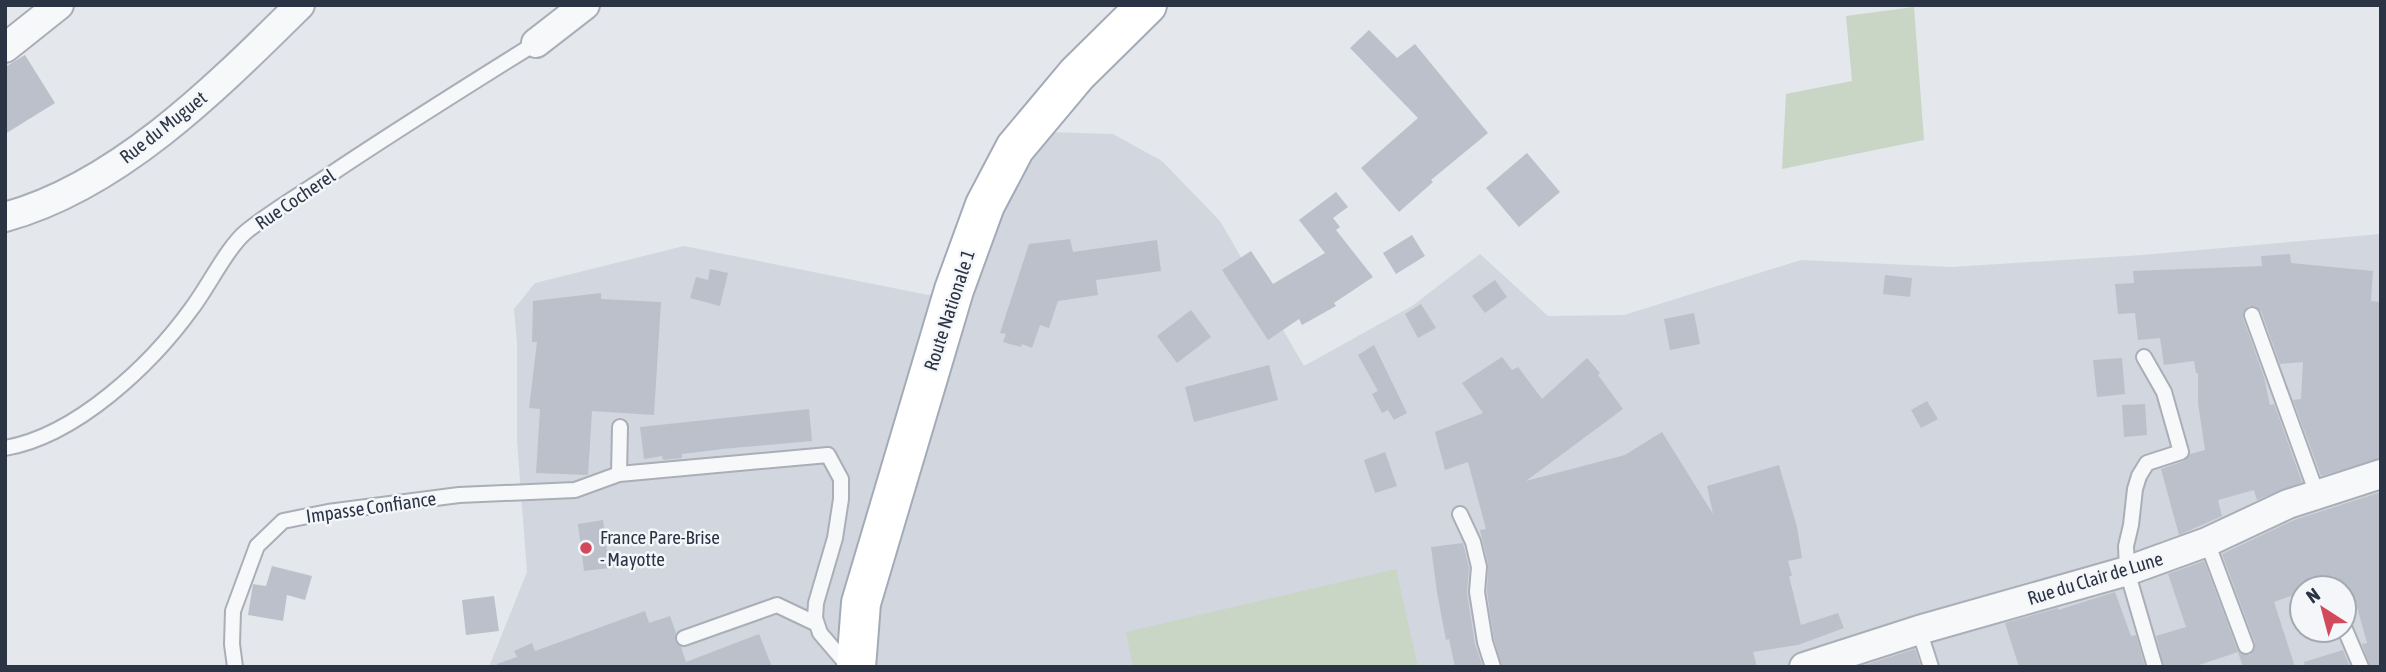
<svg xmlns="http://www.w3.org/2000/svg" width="2386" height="672" font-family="'Asap Condensed',sans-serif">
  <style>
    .built { fill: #d2d6de; fill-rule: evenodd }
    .green { fill: #c9d6c5 }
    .building { fill: #bbc0ca }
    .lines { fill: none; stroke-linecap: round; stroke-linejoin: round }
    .service-casing { stroke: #a9aeb7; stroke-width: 18 }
    .minor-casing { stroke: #a9aeb7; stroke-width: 32 }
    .primary-casing { stroke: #a3abb8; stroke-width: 42 }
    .service { stroke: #f7f8fa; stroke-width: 14 }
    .minor { stroke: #f7f8fa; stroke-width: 28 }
    .primary { stroke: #fff; stroke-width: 38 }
    .poi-dot { fill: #d1495b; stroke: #f4f6f9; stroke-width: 2.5 }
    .labels { text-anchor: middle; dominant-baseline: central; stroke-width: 5; stroke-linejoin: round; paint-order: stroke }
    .street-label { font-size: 19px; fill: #2b3445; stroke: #f4f6f9 }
    .poi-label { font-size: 19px; fill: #2b3445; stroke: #f4f6f9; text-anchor: start }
  </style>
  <rect width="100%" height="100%" fill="#e4e7ec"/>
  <path class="built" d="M1047,132L1113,134L1162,161L1220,221L1304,366L1412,306L1480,254L1548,316L1624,315L1801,260L1952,267L2142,255L2381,234V667H489L527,572L517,441V344L514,309L535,283L684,246L928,295L973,286L999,215ZM2302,588H2344V630H2302Z"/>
  <path class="green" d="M1914,7L1924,140L1782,169L1786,94L1852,81L1846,16Z
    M1396,569L1418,667H1133L1126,632Z"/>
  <path class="building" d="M1369,30L1397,58L1415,44L1488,133L1431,180L1433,182L1399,212L1361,168L1418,118L1350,48Z
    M25,55L55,103L5,134V67Z
    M1527,153L1560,192L1519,227L1486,188Z
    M1336,192L1348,207L1333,218L1340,227L1336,230L1373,277L1334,303L1336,306L1302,325L1299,319L1268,340L1222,270L1251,251L1273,284L1325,253L1299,220Z
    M1412,235L1425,256L1396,274L1383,253Z
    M1070,239L1073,252L1157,240L1161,271L1096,280L1098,295L1058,301L1049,328L1040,325L1032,348L1022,344L1021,347L1003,342L1006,334L1000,333L1029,244Z
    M2290,254L2291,263L2373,271L2371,301L2381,302V458L2321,476L2293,400L2301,399L2303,362L2280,364L2261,311L2254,306H2248L2243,313V318L2264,377L2270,405L2274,404L2302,482L2257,500L2254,490L2218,500L2222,516L2179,535L2161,469L2184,461L2190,454L2205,450L2198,403V373H2196L2194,361L2164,365L2160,338L2138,340L2135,313L2118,314L2115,284L2134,283L2133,271L2262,266L2261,256Z
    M710,269L728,273L720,306L690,298L696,277L708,280Z
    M1885,275L1912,278L1910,297L1883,294Z
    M1495,280L1507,297L1485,313L1472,296Z
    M601,293V299L661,302L654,415L592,411L588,475L536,473L540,409L529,408L537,342H532L533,301Z
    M1421,304L1436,328L1418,338L1405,314Z
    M1191,310L1211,337L1177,363L1157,336Z
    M1694,313L1700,344L1670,350L1664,319Z
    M1374,345L1407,413L1394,420L1388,410L1382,413L1372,394L1378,391L1358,355Z
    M1502,357L1512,370L1518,367L1542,399L1587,358L1600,373L1598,375L1623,409L1526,481L1625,455L1662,432L1713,514L1707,486L1779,465L1797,527L1802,558L1788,561L1792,576H1789L1801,625L1838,613L1844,628L1798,645L1753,652L1757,667H1502L1494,640L1487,592L1488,565L1480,530L1486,529L1468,462L1445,470L1435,432L1483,413L1462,383Z
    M2122,358L2125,394L2097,397L2093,360Z
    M1269,365L1278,400L1194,422L1185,387Z
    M1927,401L1938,419L1921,428L1911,410Z
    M2145,404L2147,435L2124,437L2122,405Z
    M809,409L812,441L722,449L682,454V458L663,460L662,456L644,459L640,427Z
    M1385,452L1397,486L1375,493L1364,460Z
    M2381,492V667H2370L2362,644L2367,643L2356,603L2344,606V588H2302V592L2274,602L2295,667H2243L2238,652L2193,667H2164L2156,636L2186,627L2168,574L2204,561L2237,649L2244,655H2250L2255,648V643L2222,554L2294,520Z
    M603,520L609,568L584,571L578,524Z
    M1463,543L1469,568L1467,593L1475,644L1483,667H1455L1449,639L1446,640L1437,592L1431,547Z
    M272,566L312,576L305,600L287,595L283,621L248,615L253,584L266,586Z
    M2115,592L2131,636L2136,635L2145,667H2019L2005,623L2058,608V610Z
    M494,596L499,631L466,635L462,600Z
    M645,611L649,623L670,616L676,633L675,641L681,647L686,662L759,634L772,667H497V664L517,657L514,651L532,643L535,651Z
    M1915,649L1921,667H1859Z
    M2343,650L2350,667H2305L2304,662Z"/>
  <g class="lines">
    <defs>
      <path id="service" d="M2252,315L2317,494
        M2144,357L2164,392L2181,452L2147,463L2139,476L2135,489L2131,525L2126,546L2127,571L2155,667
        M620,427L619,474L828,455L841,479V499L835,538L816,603L815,618L820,633L849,667
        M5,448C76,436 151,365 192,308C208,287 228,246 247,231C273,210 303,193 331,174C398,129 467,86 536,43
        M1460,514L1473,542L1479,567L1477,592L1485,642L1493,667
        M2207,542L2246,646
        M2344,627L2361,667
        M1919,630L1931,667
        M684,638L777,605L817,624
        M235,667L232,644L233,611L257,546L283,521L328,512L459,495L575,490L619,474"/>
      <path id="minor" d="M536,43L585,5
        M5,48L59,5
        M5,217C119,186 218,86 300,5
        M1804,667L1919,630L2127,571L2207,542L2288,504L2381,474"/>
      <path id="primary" d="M856,667L861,603L954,290L985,205L1015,148L1077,74L1147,5"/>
    </defs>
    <use href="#service" class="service-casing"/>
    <use href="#minor" class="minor-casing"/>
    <use href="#primary" class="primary-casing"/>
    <use href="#service" class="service"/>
    <use href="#minor" class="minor"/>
    <use href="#primary" class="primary"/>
  </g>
  <circle class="poi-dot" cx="586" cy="548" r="7"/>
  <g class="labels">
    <g class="street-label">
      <text transform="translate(163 127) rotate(-38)">Rue du Muguet</text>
      <text transform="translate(295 199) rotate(-34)">Rue Cocherel</text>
      <text transform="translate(949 310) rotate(-72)">Route Nationale 1</text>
      <text transform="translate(371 507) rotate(-8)">Impasse Confiance</text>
      <text transform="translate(2095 578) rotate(-17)">Rue du Clair de Lune</text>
    </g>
    <g class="poi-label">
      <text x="600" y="537">France Pare-Brise<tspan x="600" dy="22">- Mayotte</tspan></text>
    </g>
  </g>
  <rect width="2386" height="672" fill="none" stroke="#2b3445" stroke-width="14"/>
  <g transform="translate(2323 609) rotate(324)"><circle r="33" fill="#f4f6f9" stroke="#a4a8b1" stroke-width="2"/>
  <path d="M0-5L12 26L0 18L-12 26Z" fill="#d1495b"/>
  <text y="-10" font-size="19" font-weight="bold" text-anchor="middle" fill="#2b3445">N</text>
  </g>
</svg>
